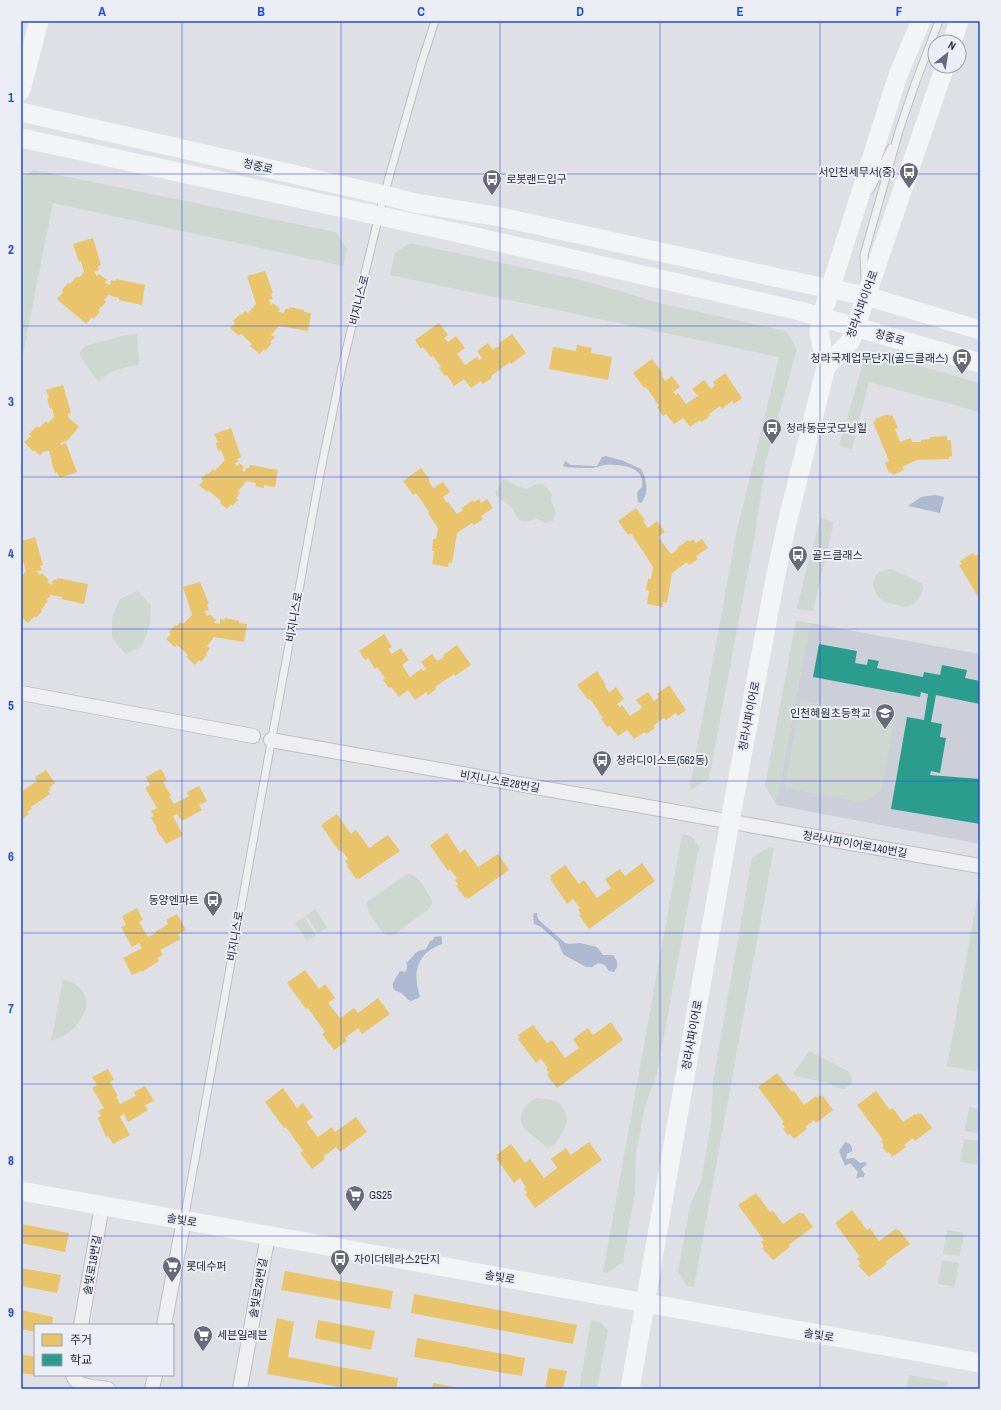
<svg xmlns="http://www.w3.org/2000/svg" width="1001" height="1410" font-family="'Archivo Narrow','Noto Sans KR',sans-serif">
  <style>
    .built { fill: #cdcfd8 }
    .green { fill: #ced8d0 }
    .water { fill: #adb8d1 }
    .homes { fill: #e9c46a }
    .schools { fill: #2a9d8f }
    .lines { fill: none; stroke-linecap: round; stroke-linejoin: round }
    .lane-casing { stroke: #bebec3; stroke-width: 9 }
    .street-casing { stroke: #bebec3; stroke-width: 16 }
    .lane { stroke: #efeff1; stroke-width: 7 }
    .street { stroke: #efeff1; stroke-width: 14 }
    .secondary { stroke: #f3f4f5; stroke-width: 19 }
    .grid { fill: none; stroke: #1d4ed8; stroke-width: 1; stroke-opacity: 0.55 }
    .labels { text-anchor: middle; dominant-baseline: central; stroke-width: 4; stroke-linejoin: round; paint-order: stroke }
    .street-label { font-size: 11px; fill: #272b3e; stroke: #eceef5 }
    .poi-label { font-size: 11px; fill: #272b3e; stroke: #eceef5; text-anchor: start }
    .neatline { fill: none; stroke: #1d4ed8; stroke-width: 1.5 }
    .grid-label { font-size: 13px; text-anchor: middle; font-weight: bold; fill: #1d4ed8 }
  </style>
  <rect width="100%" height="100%" fill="#dfe0e5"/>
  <path class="built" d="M810,623L980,654V844L776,805Z"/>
  <path class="green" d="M34,170L336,232L347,250L343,266L53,203L21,364V178Z
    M410,243L589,282L659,303L786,331L797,349L766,461L754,540L709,779L689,791L736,534L779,357L390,275L395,253Z
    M137,334L139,365C123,368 111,369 99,382L81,358L80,352L85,346L126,335Z
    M877,354L980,383V412L869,382L852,449L839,446L863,363Z
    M503,479L507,480L515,485L526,489C540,482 543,480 552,495L551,500L556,512L553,521L545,523L537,519C532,520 526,523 521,521C516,519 515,512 512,508C507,502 499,500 495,493Z
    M821,518L834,522L813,611L797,609L805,574Z
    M892,569L921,583L923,586C923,596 915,607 904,607C901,607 898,605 895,604C891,603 886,603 883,601C874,594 868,579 880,572C883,570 888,570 892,569Z
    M137,591L151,605L150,624L142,646L126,655L112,638V618L120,599Z
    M796,621L810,623L776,805L765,785Z
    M800,700L894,717L881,791L862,802L785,788Z
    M682,834L691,836L699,846L657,1074L645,1106L636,1154L635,1193L623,1262L607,1273L603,1272Z
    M769,847L774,848L694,1287L687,1286L678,1271L690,1205L701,1182L711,1122L713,1082L752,858Z
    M407,874C419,874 426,891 432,900V904L429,909L395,934C390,935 388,936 383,933L369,913L367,904L368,901Z
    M979,887H980V1072L947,1066Z
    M315,909L327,927L318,933L306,915Z
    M304,917L316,935L307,941L295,923Z
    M63,979C106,991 82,1033 51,1041Z
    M809,1051L848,1071L852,1077L851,1084L845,1089C838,1089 833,1085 827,1083C816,1079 804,1080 793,1074Z
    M537,1098C543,1099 551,1099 556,1101C571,1110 568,1124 560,1137C556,1143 553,1146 547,1148C538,1137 516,1130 522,1112C525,1104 530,1101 537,1098Z
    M969,1107L980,1109V1134L965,1131Z
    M964,1139L980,1141L977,1165L960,1162Z
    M947,1230L964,1233L960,1256L943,1254Z
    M942,1260L959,1263L955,1287L938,1284Z
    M591,1320L600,1322L608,1330L597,1389H579Z
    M909,1375L948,1382L946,1389H906Z"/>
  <path class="water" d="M606,456L624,461L641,469C647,478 649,495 641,503L638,502L637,492L642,487C646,466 619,464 605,465C601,465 597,468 591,468C584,468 568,468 563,466L565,461L571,465L597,466L602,457Z
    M935,495L944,497L940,513L908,506L921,497Z
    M535,913H537L538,919L541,922L565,943L569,944L580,943L597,947L603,955H613C618,961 619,966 614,972L609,971L605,965L598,963L592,967H586L566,956L563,954L558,942L541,927L534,924L533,914Z
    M441,936L442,938V944C417,953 412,972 420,997L412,1001C406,1000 406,996 401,993C398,991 396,992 393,988V983L400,971L405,972C407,969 408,967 406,963C415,956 413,951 426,949L430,941L433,940L434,937Z
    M845,1142L850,1144L852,1148V1151L847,1154L846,1159L854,1158L860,1163L865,1162L867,1164L861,1169L865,1174L863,1178L862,1177L856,1178L858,1172L850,1163L845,1166L839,1151Z"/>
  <path class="homes" d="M93,238L101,265L98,266L99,270L94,272L97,276L99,274L107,280L105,283L110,285L111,280L115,281L116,279L145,285L142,305L119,300V298L108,295L104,300L106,302L98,310L100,312L94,319L92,317L86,324L57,299L63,292L62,290L68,283L70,284L77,276L79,278L84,272L81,261L79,262L73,244Z
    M265,271L273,293L271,294L273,299L269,300L271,305L273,303L280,309L278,312L284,313L285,309H289L290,307L304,310V312L311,313L308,331L279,326L271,335L275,337L270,342L272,343L265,351L264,349L260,354L250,346L252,344L241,334L239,336L230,328L235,323L233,321L240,314L241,315L245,311L248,313L256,304L247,276Z
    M439,323L448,335L444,338L448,342L456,336L465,348L457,354L465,365L477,357L479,360L482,358L477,351L488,343L493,350L500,345L498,344L512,334L526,353L511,364L510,362L491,376L492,378L483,384L481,381L471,388L464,379L454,386L447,375L445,376L439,368L441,367L433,356L431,357L423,347L421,349L415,340Z
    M577,345L592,348L591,353L612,357L608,380L549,369L553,347L576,351Z
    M652,359L663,373L661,374L665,381L672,376L680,387L673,392L676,395L678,393L686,404L698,396L692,389L704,380L711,389L715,385L713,382L725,373L742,398L734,404L732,401L722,409L720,406L709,414L710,416L702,422L700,420L690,427L683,418L674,424L666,414L663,416L657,407L659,406L646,387L644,388L633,373Z
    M63,385L71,413L68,414V417L79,427L67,441L60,443L61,445L66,443L77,472L60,478L57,472L55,473L51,461H52L49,451H44L40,455L34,450L33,451L24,442L31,436L29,434L37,426L39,428L46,421L48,423L54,417L52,408L50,409L47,398H49L46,390Z
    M888,414L889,416L892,415L898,428L895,429L900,442L911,438L912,442H921V440L930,439V437L947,436V440H951L952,456L949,457V459L917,460L902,467L904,470L893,475L891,472L889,473L885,463L889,461L873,422L876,421L875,419Z
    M231,428L241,457L237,459L238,462L234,463L237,466L239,463L244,467L242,470L245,472L246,468H249L250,465L278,470L275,487L264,485V488L255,486L256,483L247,481L238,491L240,493L236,498L238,500L232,506L231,504L227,509L220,503L221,501L208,490L207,492L199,485L203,481L201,479L207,473L208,474L213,469L215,471L225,460L221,450L218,451L216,443L218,442L214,434Z
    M421,468L430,480L429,481L433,488L443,482L450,492L443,497L447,503L448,502L457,514L463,510L462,508L473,500L474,502L479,499L481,503L487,499L493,508L481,516L483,519L474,525L472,523L457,533L452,563L449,562L448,567L432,564L434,551H432L433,539H436L438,528L428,513L429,512L416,493L413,495L403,481Z
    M636,508L645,520L643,521L648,528L657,521L665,532L658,537L671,554L678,549L677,548L688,540L689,542L693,539L696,543L702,539L708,548L696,556L698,559L689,565L687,562L672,573L667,603L663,602V607L647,604L649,591L646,590L648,579H651L653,567L631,533L628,535L618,521Z
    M35,537L43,565L40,566L42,570L36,571L40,575L42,573L49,580L47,582L52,585L53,580H57L58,578L88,584L84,604L61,599L62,597L51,595L46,600L48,601L41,610L42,611L36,618L35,616L28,623L21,617V577L26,571L23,561H21V541Z
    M973,553L975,556L978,554L980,558V600L959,565L962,564L960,561Z
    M200,582L209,604L207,605L209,610L205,611L207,616L209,614L216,620L214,623L220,624V619L225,620V618L239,621V623L247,624L244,642L214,637L207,646L210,648L206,653L207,655L201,662L199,660L195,665L186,657L188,655L177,645L175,647L166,639L171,634L169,632L175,625L177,626L180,622L183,624L192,615L183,587Z
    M384,634L392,647L388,649L392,654L401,648L409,660L402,665L410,677L421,669L423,671L426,669L421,662L432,654L437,661L444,657L443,655L457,645L471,665L455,676L454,674L435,687L436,689L428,695L426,692L415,700L408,690L399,697L391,687L389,688L383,680L385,678L377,667L375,669L368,658L365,660L359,651Z
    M597,671L606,685L605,686L609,693L616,687L624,699L617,704L620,707L622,705L630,716L642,708L636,700L648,692L654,701L659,697L657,694L669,685L686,710L678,716L676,713L666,720L664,718L653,726L655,728L646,734L645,732L634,739L627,730L618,736L610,726L607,727L601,719L603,718L590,699L588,700L577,685Z
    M161,769L167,780L163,782L171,796L169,797L174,804L189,796L187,792L199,786L207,801L199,805L202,810L182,821L177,814L173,816L183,835L166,844L161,836H160L156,829L157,828L151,818L154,816L151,811L157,808L145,788L150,785L146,777Z
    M46,770L55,783L49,788L51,789L48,791L50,794L31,807L32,809L27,812L29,814L21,820V792L37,781L35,777Z
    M337,814L351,834L356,830L369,848L388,835L400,851L359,879L358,878L356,879L347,866L348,865L345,861L348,859L341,850L339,851L321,825Z
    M447,833L460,853L465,849L478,867L498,854L509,870L468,899L467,897L465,898L456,886L458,884L455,880L457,878L450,869L448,871L430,845Z
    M642,863L655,881L589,929L579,915L581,914L578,910L580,908L573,899L567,904L550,879L552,878L550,876L565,865L579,884L584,880L597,898L611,888L605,879L620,869L625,876Z
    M137,908L143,920L139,922L148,937L156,933L155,932L168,924L166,920L177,914L186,930L178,934L181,939L160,950L163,955L157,958L159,961L142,972L141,971L132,975L123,958L142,948L139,943L132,947L121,927L126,925L122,916Z
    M305,970L319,989L325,984L335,998L328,1003L340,1018L354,1008L358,1013L378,998L390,1014L362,1034L358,1028L345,1038L347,1041L334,1050L322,1034L325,1032L308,1008L306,1009L287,983Z
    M611,1022L623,1040L557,1088L547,1075L549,1073L546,1069L548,1068L541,1059L536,1063L518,1039L520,1037L518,1035L533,1025L547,1043L552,1040L565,1058L579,1048L573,1039L588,1028L593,1035Z
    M108,1069L114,1080L110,1082L118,1096L116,1097L120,1104L136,1096L134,1092L145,1086L154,1101L145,1105L148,1110L128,1122L124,1114L120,1117L130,1135L113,1144L108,1136L106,1137L98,1118L101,1116L98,1111L104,1108L92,1088L97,1085L92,1077Z
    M777,1073L792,1092L794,1091L804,1105L816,1096L817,1098L820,1095L821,1097L823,1096L833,1110L816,1123L814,1120L805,1127L807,1129L794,1139L790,1134L788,1135L783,1129L785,1128L782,1123L784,1122L758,1087Z
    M283,1088L297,1108L303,1103L313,1117L306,1122L318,1137L332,1127L335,1132L356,1117L367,1132L340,1152L336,1147L323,1157L325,1159L312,1169L300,1153L303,1151L286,1127L284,1128L265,1102Z
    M876,1091L890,1110L893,1108L903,1122L915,1114L916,1115L919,1113L920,1115L921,1113L932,1128L915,1141L913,1138L904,1145L906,1147L892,1157L889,1152L887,1153L882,1147L884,1146L881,1141L883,1140L857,1105Z
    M589,1142L602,1160L535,1208L525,1194L527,1193L524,1189L526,1187L520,1178L514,1183L496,1158L498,1157L496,1155L511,1144L525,1163L530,1159L544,1178L557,1168L551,1159L566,1148L571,1155Z
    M756,1193L770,1212L773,1211L783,1224L800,1212L801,1214L803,1213L813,1227L789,1245L790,1247L773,1260L762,1248L764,1247L761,1242L764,1240L738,1205Z
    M852,1210L867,1230L870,1228L879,1241L896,1229L898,1231L899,1230L910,1244L885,1262L887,1264L869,1277L858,1265L861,1264L857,1259L860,1257L835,1223Z
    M21,1224L69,1233L65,1252L21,1243Z
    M21,1268L61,1275L57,1293L21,1286Z
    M285,1271L393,1291L390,1309L281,1290Z
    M414,1294L577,1325L573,1344L411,1313Z
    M21,1310L53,1317L52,1325H35V1332L21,1329Z
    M277,1318L294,1322L288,1357L398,1378L396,1389H350L267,1374Z
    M318,1320L375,1331L371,1350L315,1338Z
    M417,1338L525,1358L522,1376L414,1357Z
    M21,1354L35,1357V1375L21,1373Z
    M549,1368L567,1371L563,1389H545Z
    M433,1383L460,1388V1389H432Z"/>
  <path class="schools" d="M819,644L857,651L855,663L867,665L868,659L879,661L877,668L923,677L924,672L940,675L942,665L967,670L965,678L980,681V704L936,695L931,722L942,724L940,737L946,738L940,773L931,771L930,775L980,779V824L891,809L907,717L924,720L928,694L921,692L920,697L813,677Z"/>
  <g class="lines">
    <defs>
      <path id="lane" d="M870,190L891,148
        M865,279L864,255L899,131L915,84L939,21
        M184,1220L321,469L342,367L384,195L422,61L435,21"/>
      <path id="street" d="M21,693L253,736
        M271,740L980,866
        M81,1325L102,1206
        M164,1325L184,1220
        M73,1375C76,1388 97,1387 108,1389
        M152,1389L155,1375
        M240,1389L268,1235"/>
    </defs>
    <use href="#lane" class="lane-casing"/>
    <use href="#street" class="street-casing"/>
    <use href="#lane" class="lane"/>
    <use href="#street" class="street"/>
    <path class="secondary" d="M952,42L959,21
      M21,90L39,21
      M21,112L384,195L415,203L495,216L807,284L866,296L980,330
      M21,138L463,234L800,311L980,363
      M826,367L819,332L821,318L898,75L921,21
      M21,1191L980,1363
      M630,1389L730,821L774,584L787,523L826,367L851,340L945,66"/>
  </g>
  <path class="grid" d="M182,21V1389M341,21V1389M500,21V1389M660,21V1389M820,21V1389M21,174H980M21,326H980M21,477H980M21,629H980M21,781H980M21,933H980M21,1084H980M21,1236H980"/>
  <defs>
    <symbol id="bus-pin" viewBox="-11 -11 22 30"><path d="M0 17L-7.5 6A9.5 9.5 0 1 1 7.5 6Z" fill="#676a78" stroke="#eceef5"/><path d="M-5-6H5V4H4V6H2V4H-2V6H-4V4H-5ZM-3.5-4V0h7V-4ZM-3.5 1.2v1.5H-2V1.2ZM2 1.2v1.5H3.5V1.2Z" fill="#fff"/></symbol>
    <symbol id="school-pin" viewBox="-11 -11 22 30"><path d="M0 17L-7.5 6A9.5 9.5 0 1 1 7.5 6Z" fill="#676a78" stroke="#eceef5"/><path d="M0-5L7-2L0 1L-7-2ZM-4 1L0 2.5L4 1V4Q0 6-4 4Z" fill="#fff"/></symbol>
    <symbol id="supermarket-pin" viewBox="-11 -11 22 30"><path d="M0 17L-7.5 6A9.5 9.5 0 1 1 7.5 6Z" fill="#676a78" stroke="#eceef5"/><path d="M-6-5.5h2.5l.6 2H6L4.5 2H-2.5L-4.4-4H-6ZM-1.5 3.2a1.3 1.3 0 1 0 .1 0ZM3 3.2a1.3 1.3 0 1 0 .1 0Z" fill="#fff"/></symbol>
  </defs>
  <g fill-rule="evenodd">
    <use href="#bus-pin" x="898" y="161" width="22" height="30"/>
    <use href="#bus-pin" x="481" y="168" width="22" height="30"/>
    <use href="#bus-pin" x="951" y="347" width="22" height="30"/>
    <use href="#bus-pin" x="761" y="417" width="22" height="30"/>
    <use href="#bus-pin" x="787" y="544" width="22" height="30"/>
    <use href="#school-pin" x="874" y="702" width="22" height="30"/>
    <use href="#bus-pin" x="591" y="749" width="22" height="30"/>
    <use href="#bus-pin" x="202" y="889" width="22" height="30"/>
    <use href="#supermarket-pin" x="344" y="1184" width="22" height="30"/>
    <use href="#bus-pin" x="329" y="1248" width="22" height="30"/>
    <use href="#supermarket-pin" x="161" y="1255" width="22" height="30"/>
    <use href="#supermarket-pin" x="192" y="1324" width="22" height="30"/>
  </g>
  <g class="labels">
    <g class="street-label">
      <text transform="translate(258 166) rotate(13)">청중로</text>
      <text transform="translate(359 300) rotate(-76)">비지니스로</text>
      <text transform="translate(862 304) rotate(-70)">청라사파이어로</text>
      <text transform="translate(890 337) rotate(16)">청중로</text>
      <text transform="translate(294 617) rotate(-80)">비지니스로</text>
      <text transform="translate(749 716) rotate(-79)">청라사파이어로</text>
      <text transform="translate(500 781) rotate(10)">비지니스로28번길</text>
      <text transform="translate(855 844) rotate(10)">청라사파이어로140번길</text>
      <text transform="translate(235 936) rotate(-80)">비지니스로</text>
      <text transform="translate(692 1035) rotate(-80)">청라사파이어로</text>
      <text transform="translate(182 1220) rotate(10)">솔빛로</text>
      <text transform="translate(92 1265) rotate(-80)">솔빛로18번길</text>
      <text transform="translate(500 1277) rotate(10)">솔빛로</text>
      <text transform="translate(258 1288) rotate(-80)">솔빛로28번길</text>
      <text transform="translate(819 1335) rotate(10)">솔빛로</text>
    </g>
    <g class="poi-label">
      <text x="895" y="172" text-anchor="end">서인천세무서(중)</text>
      <text x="506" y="179">로봇랜드입구</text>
      <text x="948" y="358" text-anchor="end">청라국제업무단지(골드클래스)</text>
      <text x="786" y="428">청라동문굿모닝힐</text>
      <text x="812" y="555">골드클래스</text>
      <text x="871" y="713" text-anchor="end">인천혜원초등학교</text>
      <text x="616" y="760">청라디이스트(562동)</text>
      <text x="199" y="900" text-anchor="end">동양엔파트</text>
      <text x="369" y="1195">GS25</text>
      <text x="354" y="1259">자이더테라스2단지</text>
      <text x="186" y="1266">롯데수퍼</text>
      <text x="217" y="1335">세븐일레븐</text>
    </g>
  </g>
  <rect width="1001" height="1410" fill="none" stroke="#eceef5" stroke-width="44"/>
  <rect x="34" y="1324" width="140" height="52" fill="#eceef5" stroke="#9da0ac"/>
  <rect x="42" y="1334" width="20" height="12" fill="#e9c46a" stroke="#9da0ac"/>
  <text x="70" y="1344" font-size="12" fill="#272b3e">주거</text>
  <rect x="42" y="1354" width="20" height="12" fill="#2a9d8f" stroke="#9da0ac"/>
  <text x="70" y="1364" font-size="12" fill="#272b3e">학교</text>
  <g transform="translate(947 54) rotate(30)"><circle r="19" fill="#eceef5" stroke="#9da0ac"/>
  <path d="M0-3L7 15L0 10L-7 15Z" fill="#676a78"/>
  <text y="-6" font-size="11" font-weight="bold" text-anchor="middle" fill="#272b3e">N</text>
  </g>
  <rect x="22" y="22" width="957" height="1366" class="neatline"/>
  <g class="grid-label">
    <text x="102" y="16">A</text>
    <text x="261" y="16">B</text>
    <text x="421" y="16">C</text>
    <text x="580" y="16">D</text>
    <text x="740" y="16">E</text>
    <text x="899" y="16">F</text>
    <text x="11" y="102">1</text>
    <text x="11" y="254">2</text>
    <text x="11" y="406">3</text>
    <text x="11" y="558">4</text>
    <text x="11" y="710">5</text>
    <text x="11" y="861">6</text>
    <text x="11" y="1013">7</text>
    <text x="11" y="1165">8</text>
    <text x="11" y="1317">9</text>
  </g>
</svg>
